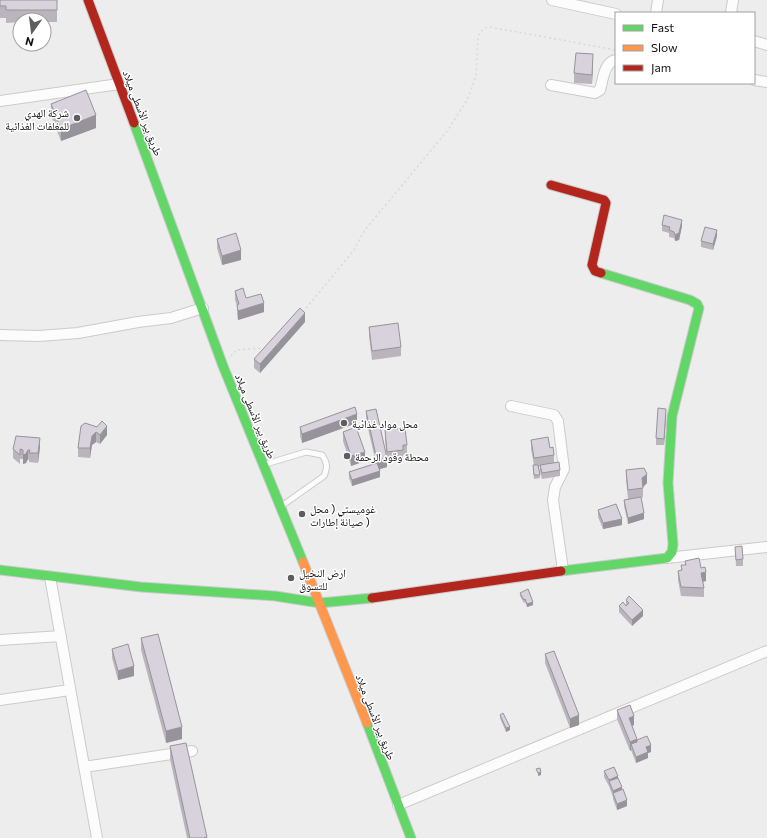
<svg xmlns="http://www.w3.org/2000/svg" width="767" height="838" font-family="Commissioner,'Noto Naskh Arabic',sans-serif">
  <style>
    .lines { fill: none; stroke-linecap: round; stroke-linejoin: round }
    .lane-casing { stroke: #cbcbcc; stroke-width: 7 }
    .street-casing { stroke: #cbcbcc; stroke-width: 12 }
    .fast-casing { stroke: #cbcbcc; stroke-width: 11 }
    .slow-casing { stroke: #cbcbcc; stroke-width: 11 }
    .jam-casing { stroke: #cbcbcc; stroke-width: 11 }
    .path { stroke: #d9d9d9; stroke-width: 1.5; stroke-dasharray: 2 3; stroke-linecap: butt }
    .lane { stroke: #fcfcfc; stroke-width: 5 }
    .street { stroke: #fcfcfc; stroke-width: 10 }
    .fast { stroke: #63d668; stroke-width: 9 }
    .slow { stroke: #ff974d; stroke-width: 9 }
    .jam { stroke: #b3261e; stroke-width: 9 }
    .wall { fill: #bab5bd }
    .shaded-wall { fill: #97939a }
    .building { fill: #d8d2dc; stroke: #97939a }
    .poi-dot { fill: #5e5e5f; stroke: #fff; stroke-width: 1.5 }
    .labels { text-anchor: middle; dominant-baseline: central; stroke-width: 3; stroke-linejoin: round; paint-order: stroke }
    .poi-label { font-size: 11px; fill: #111112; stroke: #fff; text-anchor: start }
    .street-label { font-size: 11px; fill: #111112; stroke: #fff }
  </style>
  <rect width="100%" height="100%" fill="#ededed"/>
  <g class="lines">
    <defs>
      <path id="lane" d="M266,464L306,452L322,455C327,462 328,467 324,476L283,505"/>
      <path id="street" d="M552,0L616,14
        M656,13L658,0
        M731,13L733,0
        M754,41L767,45
        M754,80L767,82
        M551,85L595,93L600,90C603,80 604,62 616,60
        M0,101L119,84
        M0,335L39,336L78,333L138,322L171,318L203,308
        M511,406L554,415L558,421L564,469L555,487L553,500L563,570
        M667,558L767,547
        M50,577L97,838
        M0,640L61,636
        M0,700L70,690
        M84,767L192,751
        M398,805L767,651"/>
      <path id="fast" d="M134,123L223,366L303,562
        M0,570L141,587L275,596L320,603L372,598
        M561,571L667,558L672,552L673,544L668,483L672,416L699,308L697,304L690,300L601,273
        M367,723L411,838"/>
      <path id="slow" d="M303,562L367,723"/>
      <path id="jam" d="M88,0L134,123
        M551,185L604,200L606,203L592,265L595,271L601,273
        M372,598L561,571"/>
    </defs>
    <use href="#lane" class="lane-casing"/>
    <use href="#street" class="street-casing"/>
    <use href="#fast" class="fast-casing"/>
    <use href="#slow" class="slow-casing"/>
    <use href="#jam" class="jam-casing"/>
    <path class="path" d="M303,312L354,250L364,231L448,130L467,100L476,76L478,37C480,31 483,28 490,27L616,50
      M231,356L236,350L263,348"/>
    <use href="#lane" class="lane"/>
    <use href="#street" class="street"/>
    <use href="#fast" class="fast"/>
    <use href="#slow" class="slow"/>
    <use href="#jam" class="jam"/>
  </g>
  <path class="wall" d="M0,0H57V22H44V20H20V22L6,23V18H0Z
    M593,64L592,84L574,83V73Z
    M51,104L96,128L61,141L51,116Z
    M662,225L682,226L679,240L675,241L674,238L669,237V233L662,231Z
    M717,236L713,250L701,247V241Z
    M217,239L241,260L222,265L217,248Z
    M235,291L246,298L264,312L238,320L237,314V306L235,300Z
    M305,322L260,373L254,368V359Z
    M369,327L401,347V356L372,360L369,336Z
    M366,411L387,467L379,469L380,477L352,486L349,478V472L376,463L366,420Z
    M666,415L664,445H656V438Z
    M357,423L302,443L300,436V427Z
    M81,426L107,435L100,444L96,442L92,445L90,458L78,457V448Z
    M385,430L407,445V454L403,455V460L387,461L385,439Z
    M343,432L365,461L351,466L343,441Z
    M531,440L550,448L554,455V463L560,470V476L542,479L540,471V466L539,467L540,478L534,479L533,469L534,465L531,449Z
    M40,447L38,463L29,462V460L28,459L26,463L23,464V459H20V464L13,458V449Z
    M626,470L647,483L643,487V497L641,498L644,519L628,524L624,506V500L628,499L626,479Z
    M598,510L622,525L603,529L598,517Z
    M735,547L743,559V566H736Z
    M685,561L701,568L706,581L703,582L704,588V597L681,596L678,580V571H681V565H685Z
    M520,593L533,605L527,607L525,602L524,603L520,596Z
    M626,600L643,616L632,626L619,612V606L626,605Z
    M141,638L182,739L166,743L141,650Z
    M112,649L134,676L118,680L112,658Z
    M545,654L579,725L570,728L545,663Z
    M617,710L634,725L632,726L637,740L651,752L648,753V758L636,763L631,750L630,751L617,719Z
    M500,715L510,730L506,732L500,718Z
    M170,746L207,838H187L170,759Z
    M604,771L618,778L622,789L627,806L617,810L613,799V797L609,786L604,777Z"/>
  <path class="shaded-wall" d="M593,54V64L592,84V75Z
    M96,115V128L61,141V129Z
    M682,220V226L679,240L675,241V235Z
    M717,230V236L713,250V244Z
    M241,250V260L222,265V256Z
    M264,303V312L238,320V311Z
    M305,313V322L260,373V364Z
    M666,409V415L664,445V439Z
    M357,414V423L302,443V434Z
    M107,426V435L100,444V435Z
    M96,432V442L92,445L90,458V448L92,436Z
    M40,438V447L38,463V453Z
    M28,450V459L26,463L23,464V455Z
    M365,452V461L351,466V456Z
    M387,458V467L377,470V460Z
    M380,471V477L352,486V480Z
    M647,474V483L642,488V478Z
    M644,513V519L628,524V518Z
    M622,519V525L603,529V523Z
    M706,572V581L701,582V573Z
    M533,602V605L527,607V604Z
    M643,610V616L632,626V620Z
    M134,666V676L118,680V671Z
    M579,715V725L570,728V719Z
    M634,716V725L629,727V718Z
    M182,727V739L166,743V731Z
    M510,727V730L506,732V728Z
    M637,739V748L631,744V750L630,751V742Z
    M651,745V752L648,753V758L636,763V757L646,747Z
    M541,772V775L538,776V773Z
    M618,776V783L609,781V787V780Z
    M622,787V794L613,793V791Z
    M627,800V806L617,810V804Z"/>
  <path class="building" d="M0,0H57V10H6V6H0Z
    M576,53L593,54L592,75L574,73Z
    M86,90L96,115L61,129L51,104Z
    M664,215L682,220L679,233L675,235L674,232L669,230L670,227L662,225Z
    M705,227L717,230L713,244L701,241Z
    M236,233L241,250L222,256L217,239Z
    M243,288L246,298L261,294L264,303L238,311L237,305L239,304L235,291Z
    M300,308L305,313L260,364L254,359Z
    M398,323L401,347L372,351L369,327Z
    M355,407L357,414L302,434L300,427Z
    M658,408L666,409L664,439L656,438Z
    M376,409L387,458L377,460L366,411Z
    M102,421L107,426L100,435L96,432L92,436L90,448H78L81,426L85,423L97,427Z
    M356,427L365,452L351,456L343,432Z
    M405,428L407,445H403V450L387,452L385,430Z
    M16,436L40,438L38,453H29L30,450H28L26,454L23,455V450L20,449V455L13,449Z
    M548,437L550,448L553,447L554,455L534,458L531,440Z
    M559,462L560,470L542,473L540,465Z
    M377,463L380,471L352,480L349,472Z
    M533,465H538L540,475H534Z
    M644,468L647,474L642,478L643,488L628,490L626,470Z
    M641,497L644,513L628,518L624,500Z
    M616,504L622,519L603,523L598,510Z
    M742,546L743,559L736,560L735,547Z
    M699,558L701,568L705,567L706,572L701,573L704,588L681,587L678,571L682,570L681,565H686L685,561Z
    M528,589L533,602L527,604L525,599L524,600L520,593Z
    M629,596L643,610L632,620L619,606L623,602L626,606L629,603L626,600Z
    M158,634L182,727L166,731L141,638Z
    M128,644L134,666L118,671L112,649Z
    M554,651L579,715L570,719L545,654Z
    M630,705L634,716L629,718L637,739L630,742L617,710Z
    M503,713L510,727L506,728L500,715Z
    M647,736L651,745L646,747L648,752L636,757L631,744L637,742V740Z
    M186,743L207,837L203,838H190L170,746Z
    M614,767L618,776L609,780L604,771Z
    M540,768L541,772L538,773L536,769Z
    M618,778L622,787L613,791L609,781Z
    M623,789L627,800L617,804L613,793Z"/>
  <g class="poi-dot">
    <circle cx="77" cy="118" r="4"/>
    <circle cx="344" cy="423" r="4"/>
    <circle cx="347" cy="456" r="4"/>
    <circle cx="302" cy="514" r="4"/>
    <circle cx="291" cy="578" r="4"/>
  </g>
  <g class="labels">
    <g class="poi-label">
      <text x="69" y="112" text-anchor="end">شركة الهدي<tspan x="69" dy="13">للمغلفات الغذائية</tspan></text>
      <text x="352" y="423">محل مواد غذائية</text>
      <text x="355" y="456">محطة وقود الرحمة</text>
      <text x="310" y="508">غوميستي ( محل<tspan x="310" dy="13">صيانة إطارات )</tspan></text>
      <text x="299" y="572">ارض النخيل<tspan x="299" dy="13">للتسوق</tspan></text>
    </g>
    <g class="street-label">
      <text transform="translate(143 113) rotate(69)">طريق بير الأسطى ميلاد</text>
      <text transform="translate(256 416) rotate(68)">طريق بير الأسطى ميلاد</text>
      <text transform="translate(376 717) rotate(69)">طريق بير الأسطى ميلاد</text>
    </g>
  </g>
  <rect x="615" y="12" width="140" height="72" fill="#ffffff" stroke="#a0a0a0"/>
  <rect x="623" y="25" width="20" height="6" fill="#63d668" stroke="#a0a0a0"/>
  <text x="651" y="32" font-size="12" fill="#111112">Fast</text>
  <rect x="623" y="45" width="20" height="6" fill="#ff974d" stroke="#a0a0a0"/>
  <text x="651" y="52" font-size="12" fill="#111112">Slow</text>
  <rect x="623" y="65" width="20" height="6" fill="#b3261e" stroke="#a0a0a0"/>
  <text x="651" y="72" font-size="12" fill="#111112">Jam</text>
  <g transform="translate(32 32) rotate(194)"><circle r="19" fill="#ffffff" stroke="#a0a0a0"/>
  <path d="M0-3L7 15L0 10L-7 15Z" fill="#5e5e5f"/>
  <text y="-6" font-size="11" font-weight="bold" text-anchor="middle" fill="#111112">N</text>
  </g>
</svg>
